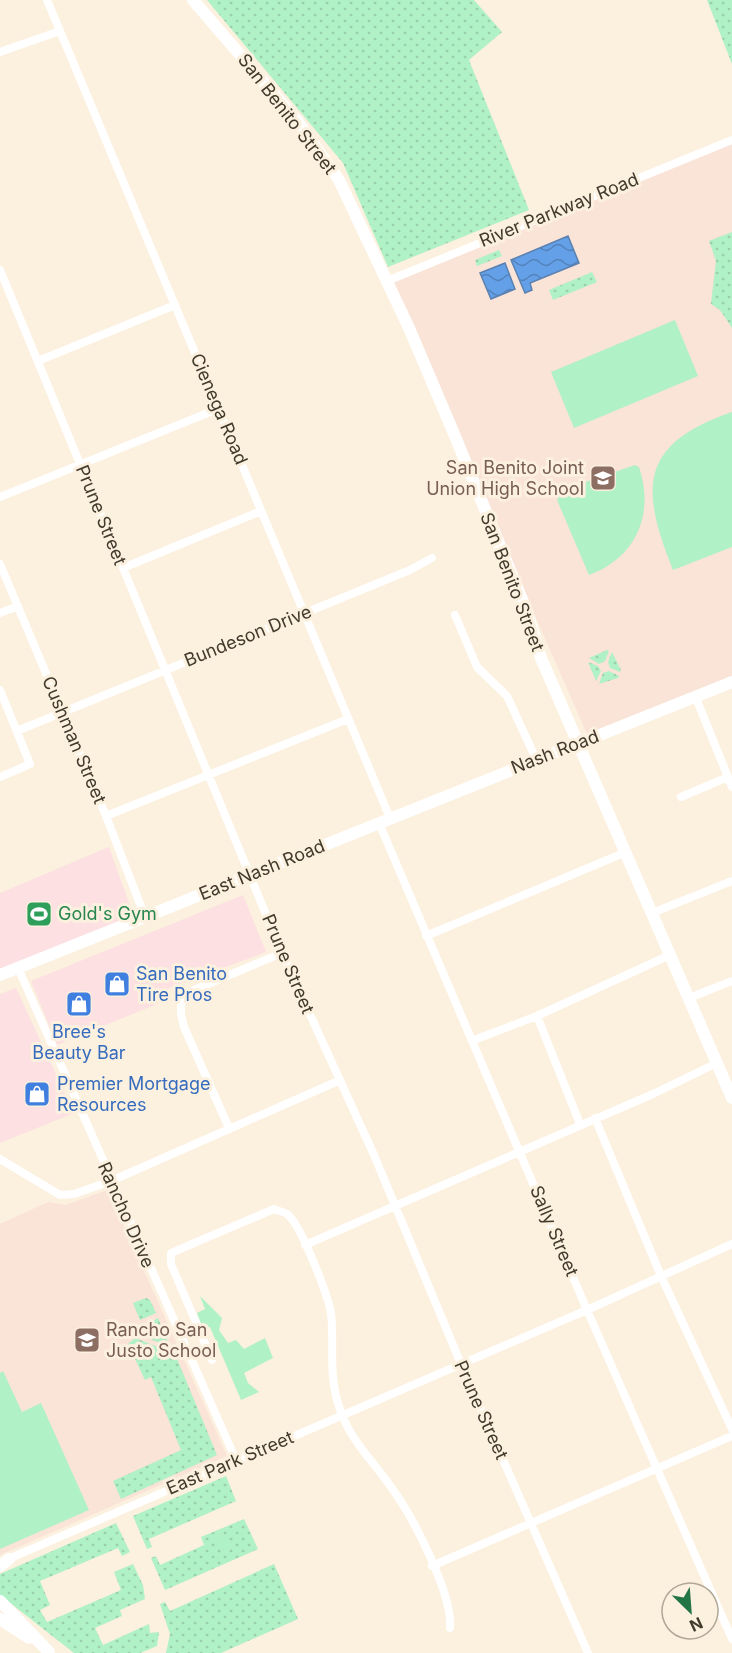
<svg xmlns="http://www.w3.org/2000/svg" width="732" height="1653" viewBox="0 0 732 1653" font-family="Inter,sans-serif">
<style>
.commercial{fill:#fce0e2}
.education{fill:#fae3d7}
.grass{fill:url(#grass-dots)}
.park{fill:#b0f1c6}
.water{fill:url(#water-waves);stroke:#5a81b0;stroke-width:1.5}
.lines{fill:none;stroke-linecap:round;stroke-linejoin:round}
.street{stroke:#fff;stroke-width:8}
.secondary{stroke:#fff;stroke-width:12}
.labels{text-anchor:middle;stroke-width:6;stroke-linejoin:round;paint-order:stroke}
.street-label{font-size:18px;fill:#413a2d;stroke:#fcf0de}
.education-label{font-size:18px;fill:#785e54;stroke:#fcf0de;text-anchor:end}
.leisure-label{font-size:18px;fill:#27864d;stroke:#fcf0de;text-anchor:start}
.shop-label{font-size:18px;fill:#366cbe;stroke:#fcf0de;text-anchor:start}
</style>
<defs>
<pattern id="grass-dots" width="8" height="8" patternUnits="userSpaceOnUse" patternTransform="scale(1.5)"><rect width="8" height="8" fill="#b0f1c6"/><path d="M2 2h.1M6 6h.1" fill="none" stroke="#99cfaa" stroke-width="1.8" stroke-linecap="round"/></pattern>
<pattern id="water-waves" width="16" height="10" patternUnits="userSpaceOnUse" patternTransform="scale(1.5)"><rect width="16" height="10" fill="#64a0e8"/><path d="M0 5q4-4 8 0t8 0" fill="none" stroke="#5483bc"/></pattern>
</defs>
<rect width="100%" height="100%" fill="#fcf0de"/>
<path class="commercial" d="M109,847l25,70 -134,55v-79z
M243,895l23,57 -97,36 -12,16 -100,41 -26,-64z
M16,988l58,125 -74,30v-149z"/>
<path class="education" d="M732,142v535l-145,57 -200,-455z
M108,1190l119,266 -227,99v-331l48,-22 17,3z"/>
<path class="grass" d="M207,0h267l28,32 -33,28 60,150 -141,57 -45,-104z
M707,0h25v64z
M732,232v96l-12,-18 -9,-6 5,-43 -7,-20z
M499,250l3,6 -25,10 -2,-6z
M592,272l5,10 -44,18 -4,-10z
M607,650l2,1 -4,10 -6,3 -10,-6z
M612,652l9,18 -1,2 -10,-4 -2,-6z
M588,662l10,4 3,5 -5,10z
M609,671l10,5 -1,2 -19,6 4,-11z
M146,1298l4,2 6,13 -16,7 -7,-17z
M158,1318l12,29 -37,-15z
M135,1338l40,16 42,101 -96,44 -8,-18 68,-31 -30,-73 -6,3 -17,-36z
M226,1476l10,25 -87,38 3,8 -5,2 -14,-33z
M244,1519l14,30 -93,41 -14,-32 5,-2 4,9 44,-20 -3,-8z
M116,1523l14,29 -8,4 -4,-8 -78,33 10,24 -10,5 7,12 74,-32 -7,-18 19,-8 10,21 2,14 -25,11 2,6 -27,12 8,17 46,-21 1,9 9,-1 -2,14 -17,7h-66l-74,-58v-21z
M274,1564l24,55 -77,34h-55l4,-19 -10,-30 5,-2 5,9z"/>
<path class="park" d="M675,320l23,56 -124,52 -23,-56z
M732,412v135l-59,23c-33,-82 -34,-126 59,-158z
M635,465l4,2c16,47 -3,91 -50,108l-32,-75 5,-10z
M200,1296l22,22 -3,12 9,13 8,-3 8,9 21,-11 8,20 -29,15 4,10 11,9 -18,8 -31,-73 -7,2 -6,-16 8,-4z
M3,1371l19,41 19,-9 48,107 -89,39v-176z
M215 1542a7 7 0 1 1 14 0a7 7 0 1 1-14 0Z"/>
<path class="water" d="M568,236l11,27 -49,20 2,7 -7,3 -14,-33z
M505,263l10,26 -24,10 -11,-26z"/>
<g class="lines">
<path class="street" d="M47,0l343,818
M0,52l60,-21
M0,270l282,683 92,202 87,209 127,289
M387,281l345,-141
M38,361l137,-56
M0,497l220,-89
M0,564l106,252 39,101
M123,568l138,-57
M0,613l18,-7
M455,615l22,52 30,29 29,63
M0,690l30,74 -30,13
M698,703l34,84
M17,731l393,-161 22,-12
M681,797l47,-20
M106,816l242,-97
M379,823l208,487 145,329
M652,913l80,-32
M426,936l200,-84
M18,968l218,492
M689,998l43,-17
M537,1016l43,108
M474,1040l63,-24 133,-61
M595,1118l66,158 71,153
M229,1128l-45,-101 -3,-13v-11l13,-13 88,-37
M0,1159l60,36 14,-1 37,-13 227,-100
M305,1245l348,-151 64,-31
M180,1335l18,-8
M212,1360l-41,-96v-11l103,-44c4,2 10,3 13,5 14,10 41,82 44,99 4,37 -4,62 10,99 10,29 33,50 50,75 21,28 62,107 59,141
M6,1560l581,-250 145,-66
M432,1566l300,-130"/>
<path class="secondary" d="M193,0l105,122 41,58 70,148 43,101 74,180 15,49 191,440
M0,975l732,-293
M0,1566l9,-7
M0,1601l49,51
M0,1619l29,19"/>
</g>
<defs>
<symbol id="school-square" viewBox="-11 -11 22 22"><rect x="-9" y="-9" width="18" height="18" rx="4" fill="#8d6e63" stroke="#fcf0de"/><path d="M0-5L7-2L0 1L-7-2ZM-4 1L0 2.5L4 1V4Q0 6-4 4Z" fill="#fff"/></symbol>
<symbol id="stadium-square" viewBox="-11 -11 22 22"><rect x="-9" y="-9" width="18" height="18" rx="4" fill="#2e9e5b" stroke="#fcf0de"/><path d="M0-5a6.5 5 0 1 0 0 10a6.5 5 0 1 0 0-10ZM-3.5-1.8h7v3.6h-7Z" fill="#fff"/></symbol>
<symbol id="shop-square" viewBox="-11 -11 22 22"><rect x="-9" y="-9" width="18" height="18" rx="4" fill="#3f7fe0" stroke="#fcf0de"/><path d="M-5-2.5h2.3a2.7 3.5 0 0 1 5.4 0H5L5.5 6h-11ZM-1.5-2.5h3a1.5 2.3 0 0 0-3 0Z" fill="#fff"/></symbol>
</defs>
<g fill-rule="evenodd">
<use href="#school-square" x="588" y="463" width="30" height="30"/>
<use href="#stadium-square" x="24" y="899" width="30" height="30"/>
<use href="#shop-square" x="102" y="969" width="30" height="30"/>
<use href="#shop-square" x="64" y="989" width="30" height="30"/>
<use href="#shop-square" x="22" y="1079" width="30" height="30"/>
<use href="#school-square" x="72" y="1325" width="30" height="30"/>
</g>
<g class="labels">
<g class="street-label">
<text transform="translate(287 114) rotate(52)" y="6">San Benito Street</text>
<text transform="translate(559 210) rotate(-22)" y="6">River Parkway Road</text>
<text transform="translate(219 409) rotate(67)" y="6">Cienega Road</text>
<text transform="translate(101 515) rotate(68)" y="6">Prune Street</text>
<text transform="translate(512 582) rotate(69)" y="6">San Benito Street</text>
<text transform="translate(248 636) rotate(-22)" y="6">Bundeson Drive</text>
<text transform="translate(74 740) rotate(67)" y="6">Cushman Street</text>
<text transform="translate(555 752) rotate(-21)" y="6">Nash Road</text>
<text transform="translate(262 870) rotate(-22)" y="6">East Nash Road</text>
<text transform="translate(288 964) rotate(67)" y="6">Prune Street</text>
<text transform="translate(126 1215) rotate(66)" y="6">Rancho Drive</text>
<text transform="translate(554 1231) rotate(67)" y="6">Sally Street</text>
<text transform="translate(481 1410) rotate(66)" y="6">Prune Street</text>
<text transform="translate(230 1463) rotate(-23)" y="6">East Park Street</text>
</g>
<g class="education-label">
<text x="584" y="474">San Benito Joint<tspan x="584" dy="21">Union High School</tspan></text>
<text x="106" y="1336" text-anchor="start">Rancho San<tspan x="106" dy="21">Justo School</tspan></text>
</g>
<g class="leisure-label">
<text x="58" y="920">Gold's Gym</text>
</g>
<g class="shop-label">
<text x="136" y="980">San Benito<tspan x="136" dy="21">Tire Pros</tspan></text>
<text x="79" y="1038" text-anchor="middle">Bree's<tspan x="79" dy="21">Beauty Bar</tspan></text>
<text x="57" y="1090">Premier Mortgage<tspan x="57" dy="21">Resources</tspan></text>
</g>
</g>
<g transform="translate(690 1611) rotate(155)"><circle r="28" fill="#fcf0de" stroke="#b1a797" stroke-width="1.5"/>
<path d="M0-4.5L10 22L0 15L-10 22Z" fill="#247546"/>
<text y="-9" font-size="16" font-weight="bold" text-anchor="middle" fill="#413a2d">N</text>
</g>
</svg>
